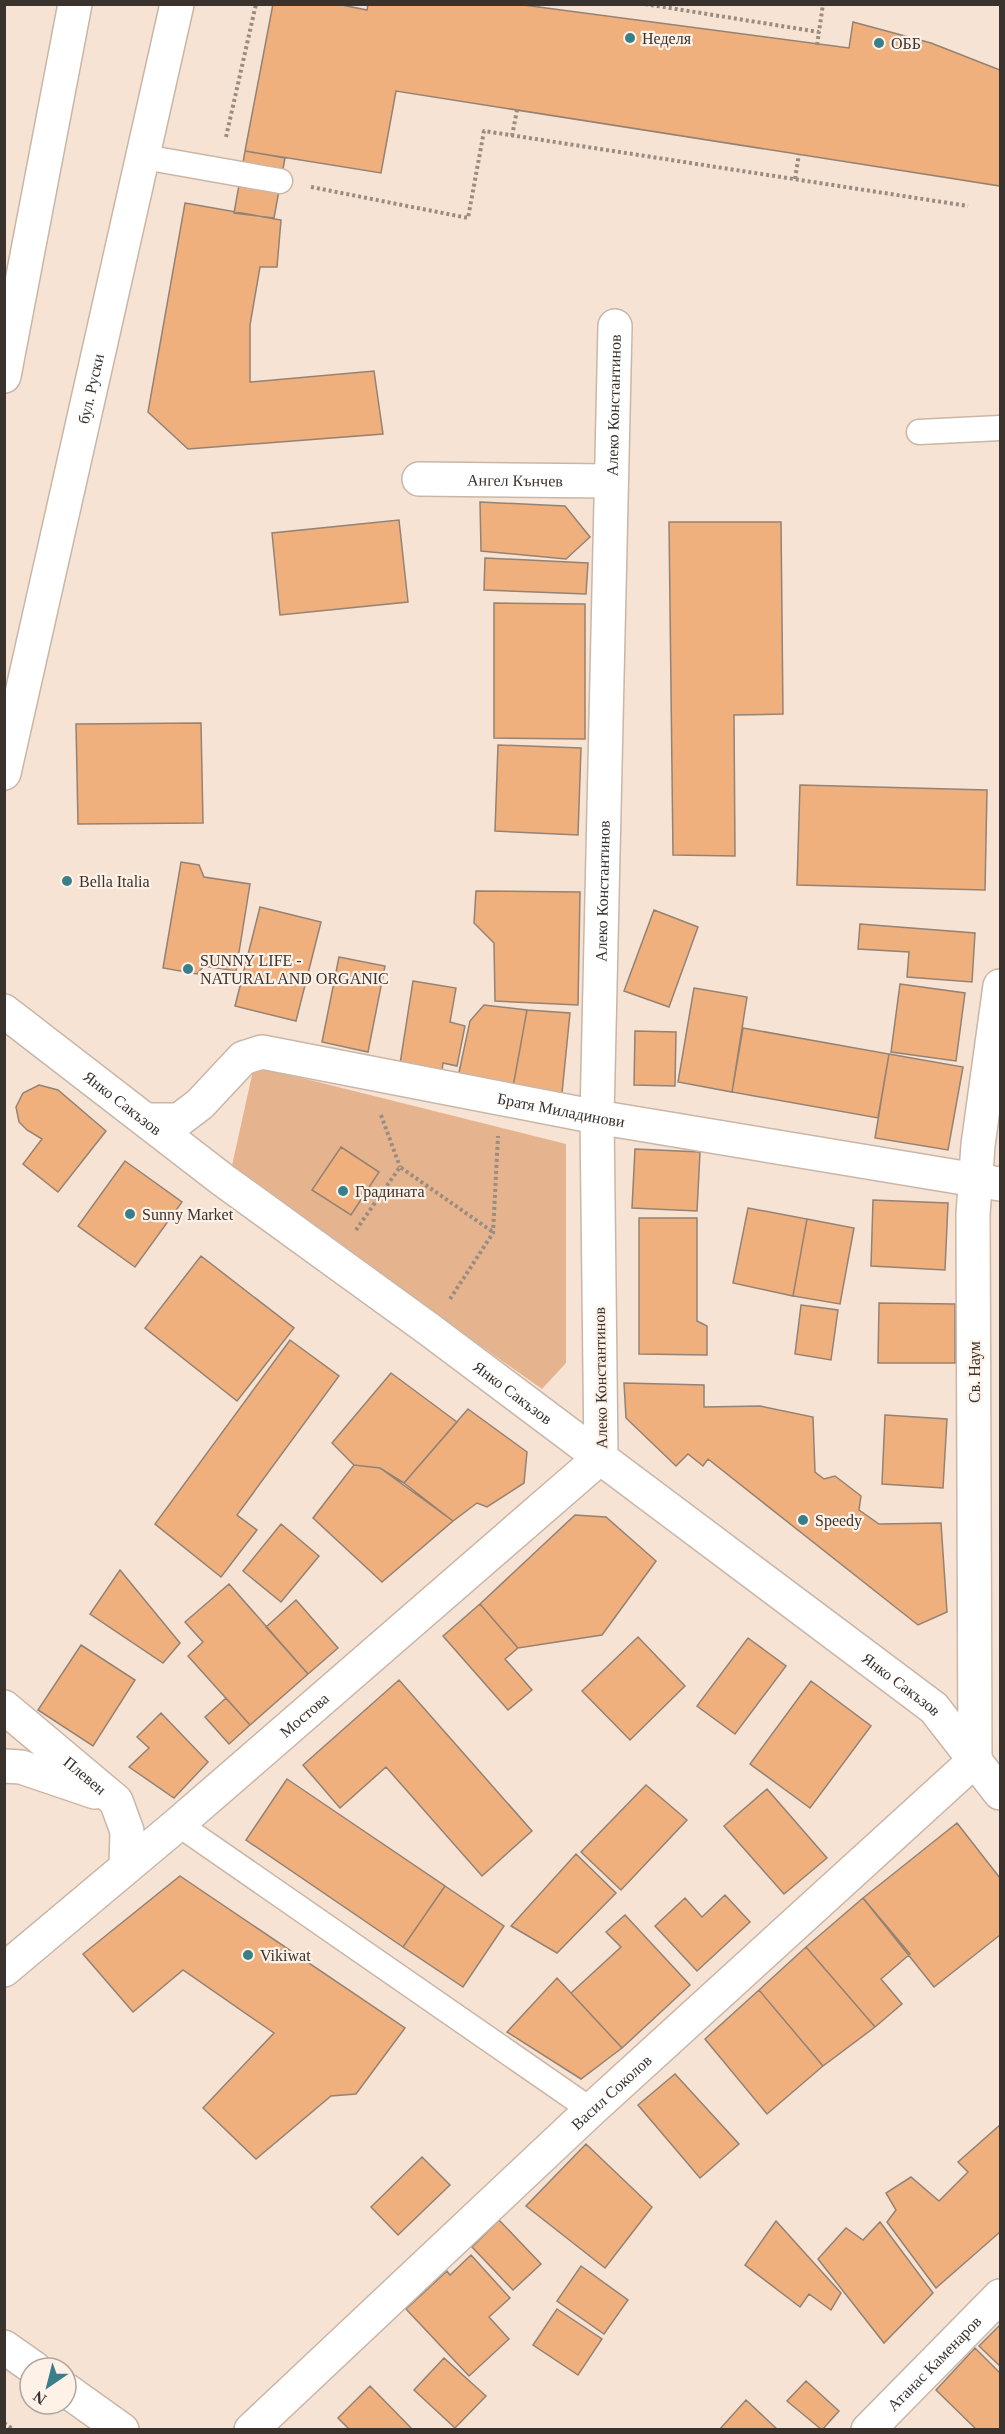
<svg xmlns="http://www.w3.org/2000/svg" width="1005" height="2434" viewBox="0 0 1005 2434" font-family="'Times New Roman',serif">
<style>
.green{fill:#e5b48e}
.building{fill:#efb07d;stroke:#948274;stroke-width:1.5}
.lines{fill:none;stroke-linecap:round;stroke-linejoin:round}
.service-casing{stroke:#c9b6a7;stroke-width:27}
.minor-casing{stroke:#c9b6a7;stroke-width:36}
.tertiary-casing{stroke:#c9b6a7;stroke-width:36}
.secondary-casing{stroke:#c9b6a7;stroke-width:36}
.path{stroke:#9a8c81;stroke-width:4;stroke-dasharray:3 3;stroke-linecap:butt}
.service{stroke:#fff;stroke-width:24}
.minor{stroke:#fff;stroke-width:33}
.tertiary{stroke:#fff;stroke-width:33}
.secondary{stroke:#fff;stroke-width:33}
.poi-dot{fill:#387f8a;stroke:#fef2e8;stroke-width:2}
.labels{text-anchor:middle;stroke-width:4.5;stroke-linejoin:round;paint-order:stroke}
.poi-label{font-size:16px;fill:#3a322c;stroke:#fef2e8;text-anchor:start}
.street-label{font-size:16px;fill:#3a322c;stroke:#fef2e8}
</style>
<rect width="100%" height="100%" fill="#f7e3d3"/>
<path class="green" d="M254,1066l312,78v219l-24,26 -311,-219z"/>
<path class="building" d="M273,4h64l30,6 1,-6h148l333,44 4,-26 78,21 69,27v116l-604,-95 -15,82 -136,-22z
M245,151l40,7 -11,60 -40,-5z
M185,203l96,17 -4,47h-17l-10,58v57l124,-11 9,63 -195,15 -40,-37z
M480,502l85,4 25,31 -24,22 -85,-8z
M399,520l9,82 -128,13 -8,-82z
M669,522h112l2,192 -49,1 1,141 -62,-1z
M485,558l103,5 -2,31 -102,-4z
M494,603l91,1v135l-91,-1z
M201,723l2,100 -125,1 -2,-100z
M498,745l83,3 -3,87 -83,-4z
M800,785l187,5 -2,100 -188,-5z
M181,862l18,3 5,12 46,7 -14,87 -32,-5 -7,8 -34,-6z
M476,891l104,1 -2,113 -83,-4 -1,-58 -20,-20z
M260,907l61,15 -25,99 -61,-15z
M654,910l44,17 -29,80 -45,-16z
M860,924l115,9 -3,49 -65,-5 2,-25 -51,-3z
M339,957l46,9 -17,86 -46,-10z
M413,981l43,7 -6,34 15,4 -8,40 -14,-3 -1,8 -42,-7z
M900,984l65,9 -9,68 -65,-9z
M694,988l53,9 -15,95 -54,-10z
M484,1005l43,5 -14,77 -55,-10 12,-56z
M527,1010l43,3 -8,80 -49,-6z
M743,1028l146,26 -11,64 -146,-26z
M635,1031l41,1 -1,54 -41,-1z
M889,1054l74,13 -15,83 -73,-12z
M39,1085l19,5 48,41 -48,61 -35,-28 19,-25 -15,-9 -8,-8 -3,-15 7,-14z
M341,1147l38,25 -28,43 -39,-25z
M635,1149l65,3 -3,59 -65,-3z
M125,1161l57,41 -47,65 -57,-41z
M873,1200l75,3 -3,67 -74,-4z
M748,1208l59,11 -14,77 -60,-13z
M639,1218h58v103l10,5v29l-68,-1z
M807,1219l47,9 -14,76 -47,-8z
M201,1256l93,72 -57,73 -92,-73z
M879,1303l76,1v59h-77z
M801,1305l37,5 -7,50 -36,-6z
M290,1340l49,36 -102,139 20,15 -36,47 -66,-53z
M391,1373l66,49 -53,61 -24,-15 -26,-3 -22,-22z
M624,1383l80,2v22l56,-1 53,11 2,55 9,7 11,-3 26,20 -2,14 20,14 62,-1 6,89 -29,13 -210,-166 -5,7 -15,-12 -12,12 -50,-48z
M468,1409l59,43 -3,31 -37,24 -10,-4 -24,18 -49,-38z
M885,1415l62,4 -4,69 -61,-4z
M354,1465l26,3 73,53 -71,61 -69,-64z
M575,1515l31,2 50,44 -54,74 -84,13 -38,-44z
M281,1524l38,32 -38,46 -38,-31z
M120,1570l60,73 -17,20 -73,-49z
M229,1584l79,90 -58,51 -62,-69 15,-14 -18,-20z
M296,1600l42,48 -30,26 -42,-47z
M480,1604l38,44 -13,11 27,31 -24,20 -65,-74z
M638,1637l47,49 -55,54 -48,-49z
M748,1638l38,28 -51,68 -38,-28z
M81,1645l54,35 -42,66 -55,-36z
M399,1680l133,151 -50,45 -96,-109 -46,41 -37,-43z
M811,1681l60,45 -61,82 -60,-44z
M226,1698l24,27 -21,19 -24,-27z
M161,1713l47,49 -34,36 -45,-31 20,-19 -12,-11z
M287,1779l158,107 -42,61 -157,-107z
M646,1785l41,35 -66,70 -40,-38z
M767,1789l60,69 -43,36 -60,-68z
M957,1823l43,55v57l-66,52 -71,-89z
M576,1854l40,39 -59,60 -46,-27z
M180,1876l225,152 -49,66 -25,2 -75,63 -53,-51 71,-75 -91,-63 -50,42 -50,-58z
M445,1886l59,40 -41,61 -60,-40z
M725,1895l25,27 -53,49 -42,-45 30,-28 17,19z
M863,1898l47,56 -29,25 21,25 -27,23 -69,-80z
M625,1915l65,70 -68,63 -51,-55 50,-46 -15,-15z
M806,1947l69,80 -52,39 -64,-76z
M557,1978l65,70 -41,31 -74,-47z
M759,1990l64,76 -56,48 -62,-75z
M675,2074l64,70 -39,34 -62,-73z
M1000,2125v107l-64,56 -49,-66 9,-12 -10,-17 25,-16 28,24 29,-29 -10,-10z
M586,2144l66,63 -47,61 -79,-62z
M422,2157l28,28 -52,50 -27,-28z
M499,2220l42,44 -28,26 -41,-43z
M776,2221l65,72 -10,17 -22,-16 -9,13 -55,-42z
M880,2222l53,71 -49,50 -66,-84 28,-31 17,12z
M471,2255l39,43 -21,19 20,22 -40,37 -63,-67 41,-38 3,4z
M581,2266l47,34 -24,34 -47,-33z
M557,2309l45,30 -24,36 -45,-30z
M1000,2325v41l-21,-20z
M975,2348l25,25v57h-23l-41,-40z
M444,2358l42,38 -31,32 -41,-38z
M806,2381l33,30 -17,19 -35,-29z
M370,2386l43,44h-63l-12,-12z
M746,2400l32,30h-59z"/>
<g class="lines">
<defs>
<path id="service" d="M144,157l136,24
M919,432l81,-4
M178,1824l413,286"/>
<g id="minor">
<path id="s1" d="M419,479l192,2"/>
<path id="s2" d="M4,1011l219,169 207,150 504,378 66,85"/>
<path id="s3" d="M147,1120h32l21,-16 43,-46 19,-6 335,65 403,67"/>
<path id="s4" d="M601,1457l-4,-340 18,-791"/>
<path id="s5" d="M4,1707l112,94 11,30 -1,34"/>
<path d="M975,1760l-2,-546 5,-69 22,-159"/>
<path d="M4,1766l17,1 74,25"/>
<path id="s6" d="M4,1970l174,-146 423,-367"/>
<path id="s7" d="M251,2430l340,-320 384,-350"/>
<path id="s8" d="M868,2430l132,-134"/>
</g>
<path id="tertiary" d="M4,2347l30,21
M66,2390l56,40"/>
<g id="secondary">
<path d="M4,376l71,-372"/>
<path id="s9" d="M4,773l173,-769"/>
</g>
</defs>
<use href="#service" class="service-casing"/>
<use href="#minor" class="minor-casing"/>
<use href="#tertiary" class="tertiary-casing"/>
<use href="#secondary" class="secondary-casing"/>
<path class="path" d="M645,4l174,28 4,-28
M537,7l1,-3
M817,45l2,-13
M512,136l5,-26
M226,137l30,-133
M795,179l4,-25
M311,187l157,31 16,-87 484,75
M381,1115l19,52
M356,1230l44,-63 93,65
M450,1299l43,-66 5,-97
M4,2423l10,7"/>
<use href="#service" class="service"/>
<use href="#minor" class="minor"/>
<use href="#tertiary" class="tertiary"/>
<use href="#secondary" class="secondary"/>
</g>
<g class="poi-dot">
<circle cx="630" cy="38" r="6"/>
<circle cx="879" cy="43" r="6"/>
<circle cx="67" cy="881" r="6"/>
<circle cx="188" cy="969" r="6"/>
<circle cx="343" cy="1191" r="6"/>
<circle cx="130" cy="1214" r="6"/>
<circle cx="803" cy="1520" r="6"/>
<circle cx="248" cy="1955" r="6"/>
</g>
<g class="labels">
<g class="poi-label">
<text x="642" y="44">Неделя</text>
<text x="891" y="49">ОББ</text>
<text x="79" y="887">Bella Italia</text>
<text x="200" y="966">SUNNY LIFE -<tspan x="200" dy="18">NATURAL AND ORGANIC</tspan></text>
<text x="355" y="1197">Градината</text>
<text x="142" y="1220">Sunny Market</text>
<text x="815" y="1526">Speedy</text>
<text x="260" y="1961">Vikiwat</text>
</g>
<g class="street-label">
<text dy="6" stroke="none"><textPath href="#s9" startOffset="394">бул. Руски</textPath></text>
<text dy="6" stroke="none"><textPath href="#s4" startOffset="1052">Алеко Константинов</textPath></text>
<text dy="6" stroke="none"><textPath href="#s1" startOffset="96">Ангел Кънчев</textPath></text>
<text dy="6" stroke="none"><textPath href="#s4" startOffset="566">Алеко Константинов</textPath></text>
<text dy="6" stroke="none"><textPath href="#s2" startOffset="150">Янко Сакъзов</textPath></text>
<text dy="6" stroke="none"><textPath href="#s3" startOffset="446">Братя Миладинови</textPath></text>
<text transform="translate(974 1372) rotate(-90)" y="6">Св. Наум</text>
<text transform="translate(600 1378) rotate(-91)" y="6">Алеко Константинов</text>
<text dy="6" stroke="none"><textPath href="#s2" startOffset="636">Янко Сакъзов</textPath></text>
<text dy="6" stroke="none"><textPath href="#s2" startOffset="1122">Янко Сакъзов</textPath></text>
<text dy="6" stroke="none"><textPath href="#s6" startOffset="394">Мостова</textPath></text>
<text dy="6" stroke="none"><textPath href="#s5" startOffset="106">Плевен</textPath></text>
<text dy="6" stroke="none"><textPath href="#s7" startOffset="494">Васил Соколов</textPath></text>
<text dy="6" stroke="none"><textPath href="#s8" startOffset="94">Атанас Каменаров</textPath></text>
</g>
</g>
<rect width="1005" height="2434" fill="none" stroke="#3a322c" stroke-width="12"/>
<g transform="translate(48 2386) rotate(215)"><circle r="28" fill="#fef2e8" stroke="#b0a59d" stroke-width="1.5"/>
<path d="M0-4.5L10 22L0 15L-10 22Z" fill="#387f8a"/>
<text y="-9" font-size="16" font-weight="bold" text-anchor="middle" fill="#3a322c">N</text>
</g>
</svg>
